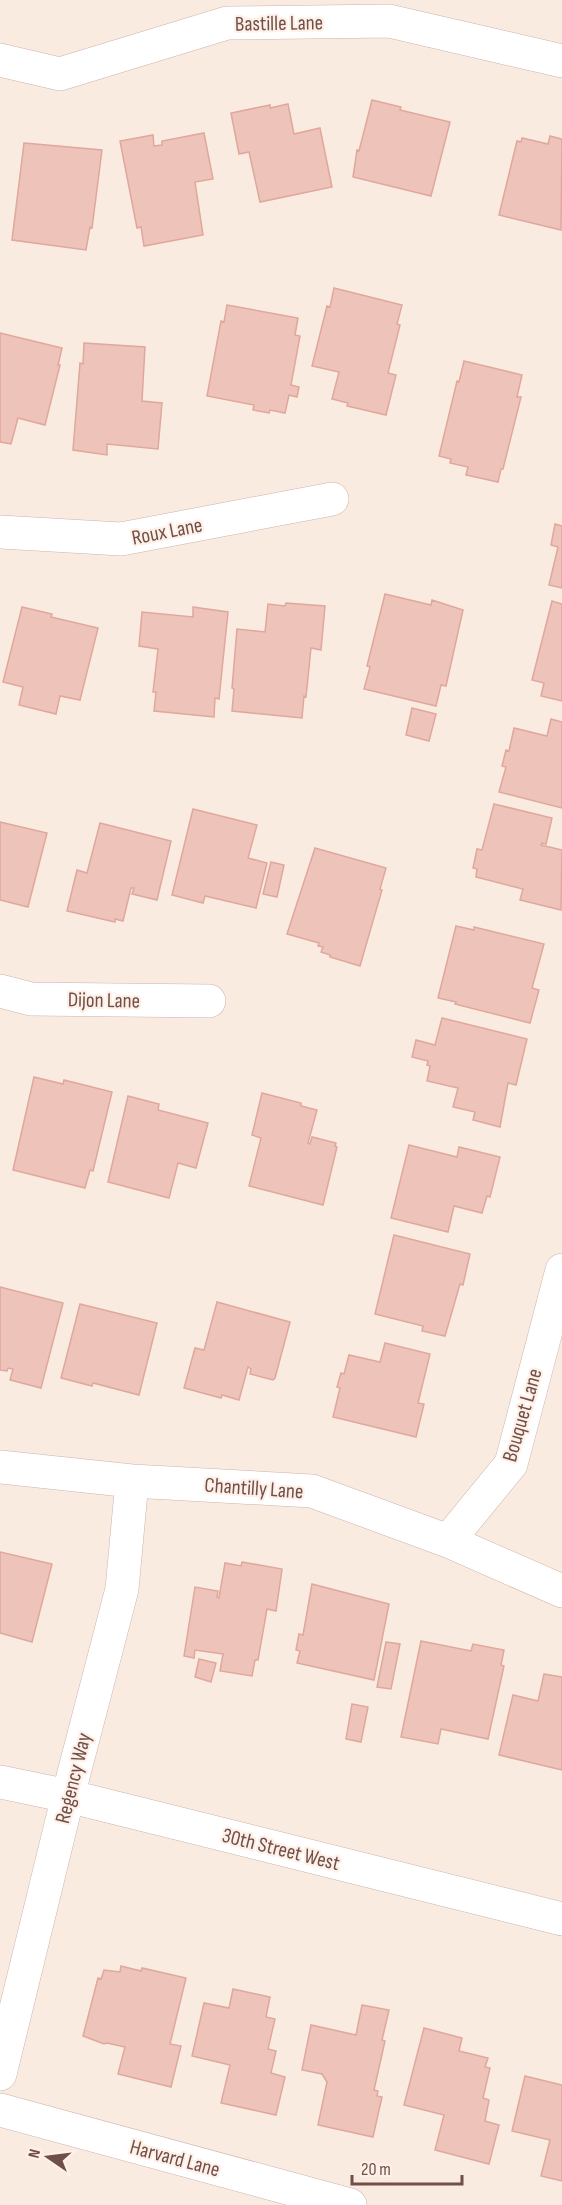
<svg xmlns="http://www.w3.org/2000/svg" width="562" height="2205" viewBox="0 0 562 2205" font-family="'Sofia Sans Condensed',sans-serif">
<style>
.building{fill:#eec3ba;stroke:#e0a79c;stroke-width:1.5}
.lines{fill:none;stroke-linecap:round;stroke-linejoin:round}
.minor-casing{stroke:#cdb3ac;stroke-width:34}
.minor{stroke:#fff;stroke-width:33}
.labels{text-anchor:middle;stroke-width:4.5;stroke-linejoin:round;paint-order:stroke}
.street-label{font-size:21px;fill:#704f4a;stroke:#fef0e7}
</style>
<rect width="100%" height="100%" fill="#faebe1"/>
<path class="building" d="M372,100l29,7 -1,3 50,12 -19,74 -78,-19 4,-27 2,1z
M288,104l6,30 26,-6 12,59 -72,15 -11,-50 -10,2 -8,-41 39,-8v3z
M204,133l9,46 -18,3 8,53 -59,11 -3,-19 -4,1 -17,-87 33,-6 1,11 8,-1v-4z
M550,136l12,3 -1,91 -62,-15 18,-74 4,1 1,-4 26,6z
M24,143l78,7 -10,78 -2,-1 -4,23 -74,-10z
M334,288l68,17 -5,19 3,1 -12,48 8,2 -10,40 -39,-9 1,-3 -16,-4 7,-27 -27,-6 15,-60 3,1z
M227,305l71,13 -3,17 5,1 -9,49 8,2 -2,10 -8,-2 -4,18 -15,-3 -1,3 -16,-3 1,-5 -47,-9 14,-75 3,1z
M0,333l62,15 -4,17h2l-15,60 -27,-7 -7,26 -11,-2z
M84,343l61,4 -3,54 20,2 -4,46 -51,-5v11l-34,-5 7,-87 3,1z
M464,361l58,14 -5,22h4l-18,72h-2l-3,13 -32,-7 2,-8 -18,-4 1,-4 -12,-3 18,-75 2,1z
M555,524l7,2v62l-13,-3 9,-38 -7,-2z
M385,594l46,11 1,-5 31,10 -17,76 -5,-1 -5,21 -72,-17 6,-22 -3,-1z
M552,601l10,3v97l-21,-5 3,-13 -12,-3z
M286,603l39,3 -4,44 -10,-2 -5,49 -2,-1 -2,22 -70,-7 2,-22 -2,-1 5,-59 28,3 3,-28 17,2z
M22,607l30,7 -1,3 47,11 -18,72 -20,-4 -4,18 -37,-9 4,-18 -20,-5z
M193,607l35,5 -9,87 -4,-1 -1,19 -60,-6 2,-19h-3l5,-43 -19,-3 3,-34 51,5z
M412,708l24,6 -7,27 -23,-6z
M551,719l11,3v86l-63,-16 7,-25 -4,-1 4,-16 3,1 5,-23 33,8z
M494,804l58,14 -6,26 -4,-1 -1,2 21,5 -1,60 -41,-10 3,-11 -47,-12 1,-8 -4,-1 4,-19 5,1z
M193,809l64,16 -9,33 19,5 -11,45 -51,-12 -2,7 -31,-8z
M0,822l47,11 -19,74 -28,-7z
M100,823l71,18 -14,59 -25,-6 2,-6h-3l-8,33 -8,-2v3l-48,-11 10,-41 10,3z
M315,848l71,20 -6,21 2,1 -22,76 -30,-9v-2l-9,-3 2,-5 -5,-1 1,-3 -32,-9z
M271,862l13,3 -7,32 -14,-3z
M456,926l18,4v-3l70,17 -12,44 7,2 -9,33 -75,-19 1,-2 -18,-4z
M442,1018l85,21 -11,46 -8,-2 -8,44 -27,-7 2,-8 -22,-5 5,-19 -31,-7 3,-15 -3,-1 1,-4 -16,-4 4,-17 19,5z
M34,1077l29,7 1,-4 48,12 -19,79 -3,-1 -5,18 -72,-18z
M262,1093l39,10v3l16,4 -9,33 2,1 2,-7 24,6 -1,3 2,1 -14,58 -74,-19 12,-48 -9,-3z
M128,1096l31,8 -1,6 50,13 -12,45 -18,-5 -9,35 -61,-16z
M409,1145l48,12 2,-10 41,10 -10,40 -3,-1 -5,17 -28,-7 -6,26 -57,-14z
M394,1235l76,19 -7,31 -3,-1 -15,52 -23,-5 1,-5 -48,-12z
M0,1287l63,16 -22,85 -31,-8 3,-11 -5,-1 -1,3 -7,-1z
M217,1302l73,20 -15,56 -2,2 -23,-6 1,-5 -3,-2 -9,33 -17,-5 -1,3 -37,-10 11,-40 9,2z
M80,1304l77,19 -18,72 -46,-12 -1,3 -31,-8z
M385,1343l45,11 -12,49 6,1 -8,33 -83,-20 7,-29 -3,-1 4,-14 3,1 5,-19 31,7z
M0,1552l52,12 -20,78 -32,-9z
M242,1562l40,7 -6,42 -9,-2 -9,51h-3l-3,16 -32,-5 3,-17 -28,-4 -1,8 -10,-2 11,-69 23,4 -1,6 2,1 6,-35 16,3z
M312,1584l77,20 -15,76 -77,-17 3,-12 -4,-1 3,-16 4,1z
M421,1641l50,10 2,-7 31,6 -3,15 3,1 -16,73 -47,-10 -3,15 -37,-7z
M386,1642l14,2 -9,45 -14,-2z
M199,1659l17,4 -5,19 -16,-5z
M544,1674l18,3v93l-63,-15 14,-60 25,6z
M352,1704l16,3 -7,35 -15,-3z
M121,1966l20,5 1,-3 44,10 -16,66 11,2 -10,41 -53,-13 7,-27 -18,-4 -3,1 -21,-8 15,-58 3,1 3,-9 16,2z
M233,1989l37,8 -4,20 9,2 -7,30 8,2 -5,22 14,4 -9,38 -55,-12 9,-38 -38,-9 12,-53 25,5z
M362,2005l27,5 -7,30 3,1 -11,49 4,1 -1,5 5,1 -9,40 -55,-12 9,-43 -5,-8 -20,-4 9,-45 45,10z
M424,2028l38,10 -3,13 29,7 -3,9 5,1 -7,30 6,2 -4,21 14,4 -10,39 -54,-14 9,-35 -40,-10z
M525,2076l37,9v96l-21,-5 9,-36 -38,-9z"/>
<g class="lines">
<defs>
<path id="minor" d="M0,60l60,14 167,-51 162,-2 173,40
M0,532l121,7 211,-40
M0,991l31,8 178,2
M0,1467l132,14 180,10 136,50 114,50
M448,1541l63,-77 51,-194
M0,1782l68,14 494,123
M0,2074l68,-278 54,-207 10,-108
M0,2110l350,95"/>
</defs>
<use href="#minor" class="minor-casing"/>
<use href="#minor" class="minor"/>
</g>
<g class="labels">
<g class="street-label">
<text transform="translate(279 23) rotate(-1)" y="7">Bastille Lane</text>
<text transform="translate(167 531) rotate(-11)" y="7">Roux Lane</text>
<text transform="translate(104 1000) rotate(1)" y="7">Dijon Lane</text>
<text transform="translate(522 1415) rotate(-74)" y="7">Bouquet Lane</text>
<text transform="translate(254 1488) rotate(4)" y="7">Chantilly Lane</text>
<text transform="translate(73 1778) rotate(-76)" y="7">Regency Way</text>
<text transform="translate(281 1849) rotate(14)" y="7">30th Street West</text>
<text transform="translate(175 2158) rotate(15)" y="7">Harvard Lane</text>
</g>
</g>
<g transform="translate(48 2157) rotate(284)" stroke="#fef0e7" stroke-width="4.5" paint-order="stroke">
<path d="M0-4.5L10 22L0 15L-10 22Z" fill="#704f4a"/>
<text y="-9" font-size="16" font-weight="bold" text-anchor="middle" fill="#704f4a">N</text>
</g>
<path d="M352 2175v9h110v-9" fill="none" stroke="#704f4a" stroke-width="3"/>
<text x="361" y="2175" font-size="18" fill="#704f4a" stroke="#fef0e7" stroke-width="4.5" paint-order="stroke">20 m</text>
</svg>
